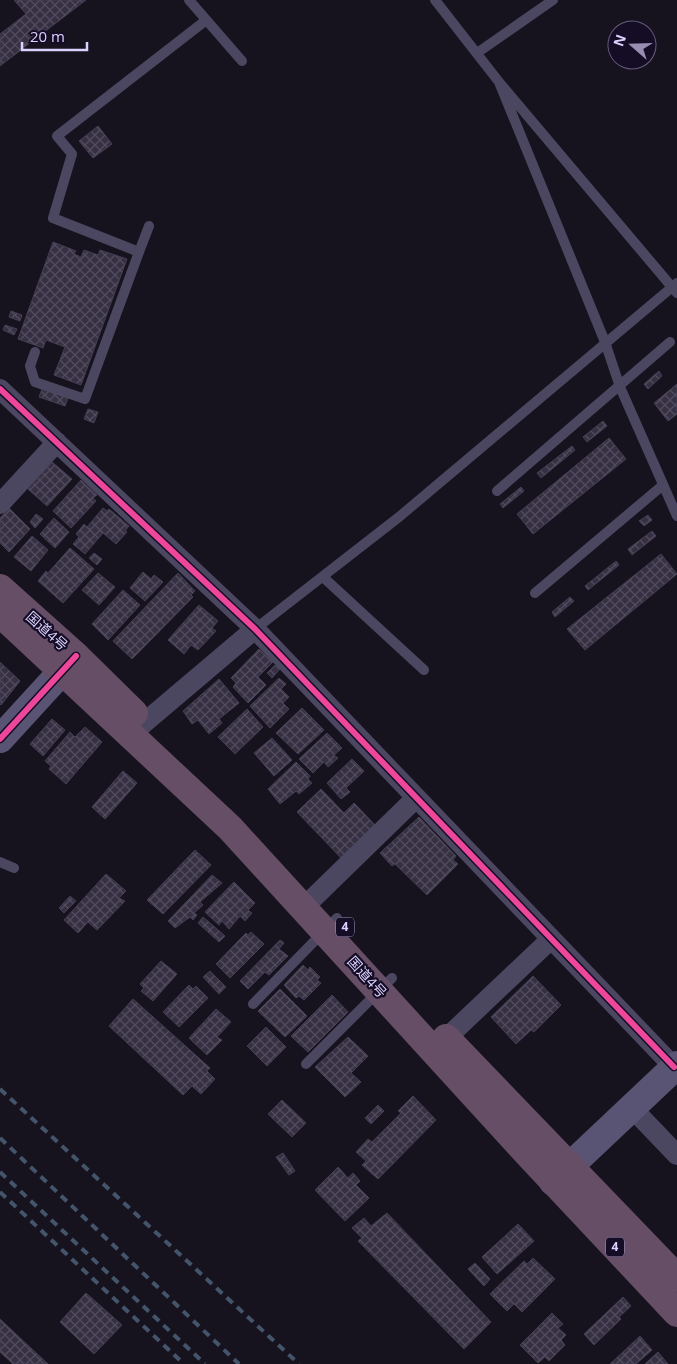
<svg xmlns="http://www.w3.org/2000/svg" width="677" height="1364" viewBox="0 0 677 1364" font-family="'Open Sans','Noto Sans JP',sans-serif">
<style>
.building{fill:url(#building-cross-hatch);stroke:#443e54}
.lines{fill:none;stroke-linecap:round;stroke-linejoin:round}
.lane{stroke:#4c4761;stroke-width:10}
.street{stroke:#4c4761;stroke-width:20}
.secondary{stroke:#595473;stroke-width:28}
.highway{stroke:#664e66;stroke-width:28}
.rail{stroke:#44556b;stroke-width:4;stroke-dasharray:8 6;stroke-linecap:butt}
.cycleway-casing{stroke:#140d25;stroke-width:9}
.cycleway{stroke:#ed469a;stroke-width:6}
.labels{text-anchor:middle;stroke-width:4.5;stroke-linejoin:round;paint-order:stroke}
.shield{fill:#140d25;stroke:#a097be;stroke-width:1}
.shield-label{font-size:12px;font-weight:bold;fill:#dcd2ff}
.street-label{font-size:14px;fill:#dcd2ff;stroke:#140d25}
</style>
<defs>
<pattern id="building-cross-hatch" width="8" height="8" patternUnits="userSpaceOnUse" patternTransform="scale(1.25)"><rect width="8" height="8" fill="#363042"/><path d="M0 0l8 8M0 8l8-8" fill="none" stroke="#524d5e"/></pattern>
</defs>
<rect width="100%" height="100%" fill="#16131f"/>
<path class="building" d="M14,0h72l-86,66v-32l26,-20z
M98,126l14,18 -19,14 -14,-17z
M53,242l23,9 -2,3 7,3 3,-7 14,5 2,-5 27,9 -46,126 -27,-10 11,-28 -19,-7 -3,8 -25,-9z
M11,311l11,4 -2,6 -11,-4z
M5,325l12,4 -3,6 -11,-5z
M659,371l3,5 -14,13 -4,-5z
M677,384v30l-9,7 -14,-18z
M42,389l26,9 -3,8 -26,-9z
M88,409l10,3 -4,11 -10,-4z
M603,421l4,5 -20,16 -4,-5z
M609,438l17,21 -93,75 -16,-20z
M572,446l3,4 -34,28 -4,-5z
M52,462l20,17 -25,27 -19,-17z
M81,480l16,15 -4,3 3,3 -25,27 -18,-17z
M521,487l3,4 -21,17 -3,-4z
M9,508l21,21 -21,23 -9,-9v-25z
M103,508l4,3 2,-2 20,17 -4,5 2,1 -11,12 -13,-11 -18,21 -12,-10 6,-7 -3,-3 8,-10 3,3z
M36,514l7,5 -8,9 -5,-6z
M648,515l4,5 -8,6 -5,-5z
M54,518l15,14 -14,16 -15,-14z
M652,531l4,5 -24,19 -4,-6z
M32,536l16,14 -17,21 -17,-14z
M70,548l24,21 -31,34 -25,-22 8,-10 2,2z
M94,553l8,6 -5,6 -8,-7z
M661,554l16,20 -92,76 -18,-21z
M616,561l3,4 -31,25 -3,-4z
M143,572l8,7 3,-4 9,7 -18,19 -15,-13z
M98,573l17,14 -16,18 -17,-15z
M178,573l17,18 -4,4 2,2 -61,62 -19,-18z
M123,590l17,15 -32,35 -16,-16z
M570,597l4,4 -19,16 -3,-5z
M199,605l19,16 -6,7 4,3 -18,19 -7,-5 -7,9 -16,-14z
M259,649l14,13 -15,15 8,8 -18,18 -15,-16 3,-4 -5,-5z
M0,662l20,19 -19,24 -1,-1z
M275,665l5,4 -8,9 -5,-5z
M279,678l7,6 -5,5 8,8 -6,6 6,6 -19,19 -20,-22z
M219,679l20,24 -20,16 3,4 -13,11 -11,-14 -6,4 -9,-13z
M302,708l22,22 -26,24 -22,-21z
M247,709l16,18 -28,27 -17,-17z
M52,719l13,11 -22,26 -13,-12z
M85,727l17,15 -36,42 -17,-15 2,-3 -6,-5 25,-29 5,5z
M327,733l15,15 -8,7 4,3 -10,9 -4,-5 -11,11 -14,-14z
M272,738l20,22 -18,16 -20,-23z
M352,759l12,12 -18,17 4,4 -9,7 -14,-16z
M296,762l14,14 -2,3 4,4 -13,11 -3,-3 -16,13 -12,-15z
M123,771l14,12 -32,36 -13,-12z
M321,789l23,24 10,-10 22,23 -34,33 -45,-47z
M419,817l37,39 -3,4 5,4 -31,31 -32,-31 -3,2 -12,-13z
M195,850l16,15 -48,49 -16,-14z
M106,874l20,17 -7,7 6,3 -28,29 -9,-8 -10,11 -14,-13z
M212,875l10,8 -22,19 3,3 -9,8 3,2 -4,5 -3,-3 -15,11 -7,-7z
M234,882l21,21 -7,7 4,3 -7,8 -5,-5 -11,13 -7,-8 -3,4 -14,-13z
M70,896l6,5 -12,12 -5,-5z
M203,917l22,19 -6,6 -21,-19z
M251,932l13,12 -34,34 -14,-14 30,-31 2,2z
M280,940l4,3 -5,6 9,7 -19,19 -4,-3 -17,17 -8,-8z
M161,961l16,13 -24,27 -12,-10 3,-3 -4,-4z
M303,965l5,5 2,-3 10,10 -3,3 4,3 -17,17 -5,-4 -3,2 -12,-13z
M210,971l16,16 -7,7 -16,-17z
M533,976l28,29 -27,27 -3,-2 -15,14 -25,-27z
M189,985l4,4 3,-3 12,12 -29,29 -16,-15z
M280,989l27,27 -22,21 -27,-26z
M332,995l16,17 -40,40 -17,-16z
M133,999l77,69 -3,3 8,8 -14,15 -9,-8 -9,9 -74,-69z
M216,1009l15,13 -14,15 5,3 -15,15 -18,-17z
M266,1027l20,20 -19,19 -20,-20z
M348,1037l20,19 -17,17 10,9 -16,15 -30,-30z
M413,1096l23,24 -58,59 -16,-14 4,-4 -10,-9 12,-13 4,3 29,-29 -3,-2z
M282,1100l24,23 -14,14 -24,-23z
M378,1105l6,6 -13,13 -6,-6z
M283,1153l12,18 -6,4 -13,-18z
M338,1167l10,11 5,-5 7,8 -4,4 13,13 -24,23 -30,-31z
M387,1213l104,109 -27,27 -106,-108 4,-3 -10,-10 12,-10 7,8z
M518,1224l16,17 -37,33 -15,-17z
M533,1258l22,21 -33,33 -8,-8 -7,7 -17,-17 34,-33 3,3z
M475,1263l15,16 -6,7 -16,-17z
M86,1293l36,32 -28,29 -34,-32z
M623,1297l8,9 -12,11 2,2 -27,26 -10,-11z
M552,1313l11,11 -5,4 8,7 -5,5 4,5 -16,16 -4,-4 -7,6 -18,-18z
M0,1319l48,45h-35l-13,-12z
M640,1336l12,14 -16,14h-26z
M658,1352l10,12h-23z"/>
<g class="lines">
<path class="lane" d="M189,0l53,61
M435,0l64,82 178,211
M477,53l76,-53
M499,82l106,260 15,45 57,129
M139,252l10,-26
M35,352l-5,14 5,16 50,17 54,-147 -86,-34 19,-64 -15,-18 148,-115
M497,491l173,-149
M323,577l101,93
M535,593l128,-108
M255,629l144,-112 278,-234
M0,862l14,6
M253,1004l84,-86
M306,1064l86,-86"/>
<path class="street" d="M0,389l255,240 419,438
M0,504l57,-62
M131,736l13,-13 111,-94
M304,907l112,-109
M437,1047l114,-108
M631,1107l46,48"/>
<path class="secondary" d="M0,739l76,-83
M553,1182l124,-117"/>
<path class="highway" d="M0,588l76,68 58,57
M0,613l230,215 297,325 150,160
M446,1038l231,240"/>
<path class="rail" d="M0,1089l299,275
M0,1138l239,226
M0,1172l205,192
M0,1192l184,172"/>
<defs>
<path id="cycleway" d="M0,389l255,240 419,438
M0,739l76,-83"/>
</defs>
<use href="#cycleway" class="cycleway-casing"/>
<use href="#cycleway" class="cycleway"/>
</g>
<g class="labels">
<g class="shield">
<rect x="336" y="917.5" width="18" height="19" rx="4"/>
<rect x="606" y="1237.5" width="18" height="19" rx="4"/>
</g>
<g class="shield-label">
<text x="345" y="931">4</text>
<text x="615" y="1251">4</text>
</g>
<g class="street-label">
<text transform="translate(47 631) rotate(42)" y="5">国道4号</text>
<text transform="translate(367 977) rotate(48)" y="5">国道4号</text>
</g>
</g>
<g transform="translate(632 45) rotate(290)"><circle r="24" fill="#140d25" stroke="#645c7c"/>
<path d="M0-4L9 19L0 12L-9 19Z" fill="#978fb1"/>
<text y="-8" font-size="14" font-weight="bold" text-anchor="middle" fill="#dcd2ff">N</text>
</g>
<path d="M22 42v8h65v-8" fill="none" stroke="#dcd2ff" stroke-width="2.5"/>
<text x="30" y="42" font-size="15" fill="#dcd2ff" stroke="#140d25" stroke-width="4" paint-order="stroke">20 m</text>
</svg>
